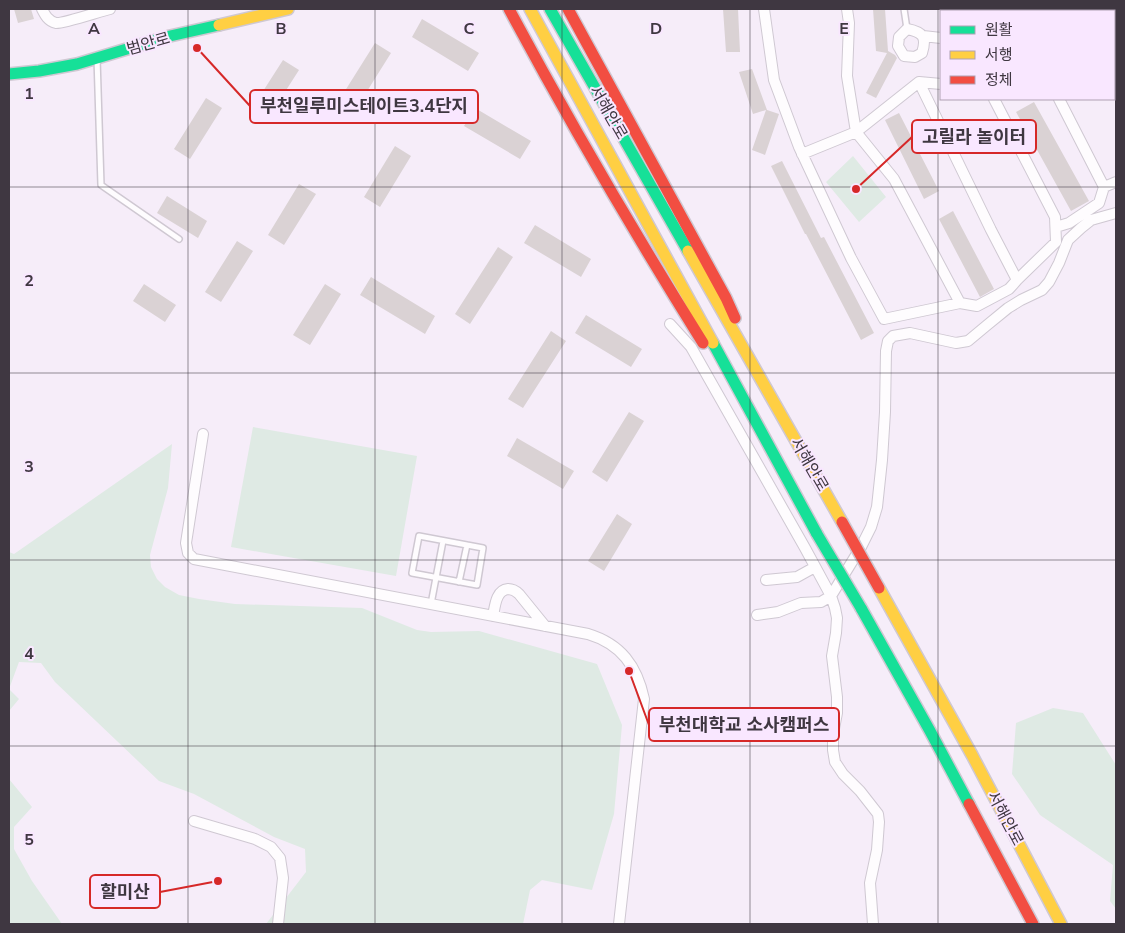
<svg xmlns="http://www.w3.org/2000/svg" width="1125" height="933" viewBox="0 0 1125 933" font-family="'Nunito Sans','Noto Sans KR',sans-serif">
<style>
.green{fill:#dfeae4}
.building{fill:#dad2d4}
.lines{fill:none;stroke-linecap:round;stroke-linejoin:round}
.lane-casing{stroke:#cfc8d2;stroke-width:8}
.street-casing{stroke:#cfc8d2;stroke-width:12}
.fast-casing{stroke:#cfc8d2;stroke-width:14}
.slow-casing{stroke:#cfc8d2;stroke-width:14}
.jam-casing{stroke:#cfc8d2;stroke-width:14}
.lane{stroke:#fefcfe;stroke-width:5}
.street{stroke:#fefcfe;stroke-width:10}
.fast{stroke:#16e098;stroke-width:11}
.slow{stroke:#ffcf43;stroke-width:11}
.jam{stroke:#f24e42;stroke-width:11}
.fast-bridge-casing{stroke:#cfc8d2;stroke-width:14;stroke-linecap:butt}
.jam-bridge-casing{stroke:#cfc8d2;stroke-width:14;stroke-linecap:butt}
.fast-bridge{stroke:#16e098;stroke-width:11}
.jam-bridge{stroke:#f24e42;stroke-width:11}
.grid{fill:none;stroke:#3f3741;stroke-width:1;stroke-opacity:0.55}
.labels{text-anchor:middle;stroke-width:4;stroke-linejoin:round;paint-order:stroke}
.street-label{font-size:16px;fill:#3f3741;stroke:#f9e7ff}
.grid-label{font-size:16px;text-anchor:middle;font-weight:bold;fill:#3f3741;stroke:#f9e7ff;stroke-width:4;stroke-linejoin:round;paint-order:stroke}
.leader{fill:none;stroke:#d62828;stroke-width:2}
.callout-dot{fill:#d62828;stroke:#f9e7ff;stroke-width:2}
.callout{fill:#f9e7ff;stroke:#d62828;stroke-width:2}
.callout-label{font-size:18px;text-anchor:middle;font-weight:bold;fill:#3f3741}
</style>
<rect width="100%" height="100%" fill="#f6edf9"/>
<path class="green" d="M853,156l33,41 -27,25 -33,-40z
M253,427l164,29 -21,120 -165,-29z
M172,444l-4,44 -18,67 1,12 6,12 8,8 14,8 20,4 36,5 127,4 55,22 14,2 48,-1 118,33 25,61 -8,89 -22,76 -50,-10 -12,10 -7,34h-257l40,-52 -1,-23 -31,-12 -80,-43 -35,-13 -104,-99 -14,-19 -22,-1 -10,27 10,10 -10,12v-159l5,2z
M1053,708l30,5 33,52v144l-6,-8 3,-36 -73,-50 -28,-41 4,-51z
M9,779l23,28 -18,20v22l18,32 30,43h-53z"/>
<path class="building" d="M14,9h17l3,10 -16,4z
M723,9h15l2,43h-14z
M873,9h12l3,42 7,4 2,3 -21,40 -10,-5 21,-40 -11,-2z
M422,19l57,34 -11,18 -56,-34z
M375,43l16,10 -32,51 -16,-10z
M283,60l16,10 -32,50 -16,-10z
M752,69l15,41 12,4 -14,41 -13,-5 14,-40 -13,4 -14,-42z
M206,98l16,10 -32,51 -16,-10z
M1034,102l55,99 -18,10 -55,-99z
M475,108l56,33 -11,18 -56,-33z
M899,113l40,78 -15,8 -39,-79z
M395,146l16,10 -31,51 -16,-10z
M782,161l39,77 3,-1 50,96 -13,7 -55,-106h-1l-34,-68z
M299,184l17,10 -32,51 -16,-10z
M167,196l40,25 -9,17 -41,-25z
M953,211l41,78 -14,8 -41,-78z
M535,225l56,34 -10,18 -57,-34z
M237,241l16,10 -32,51 -16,-10z
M498,247l15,10 -43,67 -15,-10z
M371,277l64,39 -10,18 -65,-39z
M144,284l32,21 -11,17 -32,-21z
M325,284l16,10 -31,51 -17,-10z
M586,315l56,34 -11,18 -56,-34z
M551,331l15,10 -43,67 -15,-9z
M629,412l15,9 -37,61 -15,-10z
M517,438l57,33 -11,18 -56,-33z
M617,514l15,10 -28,47 -16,-10z"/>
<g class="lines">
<defs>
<path id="lane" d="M904,9l3,20
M97,58l4,127 78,54
M419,536l64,12 -6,37 -65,-12z
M459,582l8,-37
M431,604l12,-63"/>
<path id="street" d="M42,9c3,6 6,12 14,14 6,1 45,-12 54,-14
M764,9l10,71 25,67 52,111 33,61 76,-16 -66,-124 -38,-47 -9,-56 2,-53 -2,-14
M951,9l1,2
M975,9v2
M1032,9l1,2
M1098,9v2
M907,29c16,3 20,8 15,24l-7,4 -11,-1 -6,-10 1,-9z
M1114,30l2,-1
M923,36l18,2
M1114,55l2,5
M919,82l72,148 26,50 39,-38 -1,-25 -61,-118
M1059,99l45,88 12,-5
M802,154l54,-22 63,-50 22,2
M1056,227l13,-4 30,-20 5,-16
M960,303l17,3 32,-17 8,-9
M670,324l21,23 114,201 26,48 4,12 2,10 -1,15 -4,23 5,41v16l-4,21v16l2,12 8,12 17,17 18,23 1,8 -2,28 -7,33 3,41
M203,434l-17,109 2,10 6,6 394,75c33,10 49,32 56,65l-25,225
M766,580l31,-3 18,-10
M757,615l21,-3 23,-9 20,-1 10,-6 30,-49 10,-20 6,-20 5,-47 3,-48 1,-61 2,-10 5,-5 17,-3 46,10 12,-2 18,-15 22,-18 13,-8 21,-10 7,-8 10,-19 9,-23 13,-12 10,-8 25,-7
M493,616c2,-10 3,-26 15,-27 5,0 8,2 11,5l26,32
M194,821l61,18 16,8 9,11 3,20 -5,46"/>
<path id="fast" d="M550,9l138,242
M9,74l30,-3 38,-7 93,-28 49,-11
M713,343l104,191
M861,608l69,123 39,73"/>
<path id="slow" d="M530,9l183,334
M219,25l69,-16
M688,251l154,271
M879,588l93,167 89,169"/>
<path id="jam" d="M509,9c61,114 126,225 194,334
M568,9l158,289 9,20
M969,804l64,120"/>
</defs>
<use href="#lane" class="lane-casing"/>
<use href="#street" class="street-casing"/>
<use href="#fast" class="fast-casing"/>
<use href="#slow" class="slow-casing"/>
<use href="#jam" class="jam-casing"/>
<use href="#lane" class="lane"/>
<use href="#street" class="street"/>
<use href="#fast" class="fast"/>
<use href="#slow" class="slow"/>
<use href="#jam" class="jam"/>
<defs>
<path id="fast-bridge" d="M817,534l44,74"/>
<path id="jam-bridge" d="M842,522l37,66"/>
</defs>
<use href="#fast-bridge" class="fast-bridge-casing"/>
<use href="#jam-bridge" class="jam-bridge-casing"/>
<use href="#fast-bridge" class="fast-bridge"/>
<use href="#jam-bridge" class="jam-bridge"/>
</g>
<path class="grid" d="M188,9v915M375,9v915M562,9v915M750,9v915M938,9v915M9,187h1107M9,373h1107M9,560h1107M9,746h1107"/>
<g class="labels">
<g class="street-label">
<text transform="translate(148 43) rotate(-16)" y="6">범안로</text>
<text transform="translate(609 112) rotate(60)" y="6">서해안로</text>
<text transform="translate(810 464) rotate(60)" y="6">서해안로</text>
<text transform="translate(1006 818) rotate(62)" y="6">서해안로</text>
</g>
</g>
<g class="grid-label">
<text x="94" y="34">A</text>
<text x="281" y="34">B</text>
<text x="469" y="34">C</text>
<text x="656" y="34">D</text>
<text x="844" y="34">E</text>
<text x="29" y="99">1</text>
<text x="29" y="286">2</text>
<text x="29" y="472">3</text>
<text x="29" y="659">4</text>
<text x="29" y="845">5</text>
</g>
<path class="leader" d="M197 48L250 106M856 189L912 137M629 671L649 725M218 881L160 892"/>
<g class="callout-dot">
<circle cx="197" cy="48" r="5"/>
<circle cx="856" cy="189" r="5"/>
<circle cx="629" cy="671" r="5"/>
<circle cx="218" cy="881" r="5"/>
</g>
<g class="callout">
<rect x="250" y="90" width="228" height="33" rx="5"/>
<rect x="912" y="120" width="124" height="33" rx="5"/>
<rect x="649" y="708" width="190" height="33" rx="5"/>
<rect x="90" y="875" width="70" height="33" rx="5"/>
</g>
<g class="callout-label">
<text x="364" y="112">부천일루미스테이트3.4단지</text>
<text x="974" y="143">고릴라 놀이터</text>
<text x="744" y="731">부천대학교 소사캠퍼스</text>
<text x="125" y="898">할미산</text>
</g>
<rect width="1125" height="933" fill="none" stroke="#3f3741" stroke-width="20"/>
<rect x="940" y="10" width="175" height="90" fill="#f9e7ff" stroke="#afa1b3"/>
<rect x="950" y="26" width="25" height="8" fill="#16e098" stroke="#afa1b3"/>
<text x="985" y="35" font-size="15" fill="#3f3741">원활</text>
<rect x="950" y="51" width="25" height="8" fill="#ffcf43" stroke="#afa1b3"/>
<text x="985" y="60" font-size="15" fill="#3f3741">서행</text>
<rect x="950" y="76" width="25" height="8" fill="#f24e42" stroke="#afa1b3"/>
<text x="985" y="85" font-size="15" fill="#3f3741">정체</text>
</svg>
